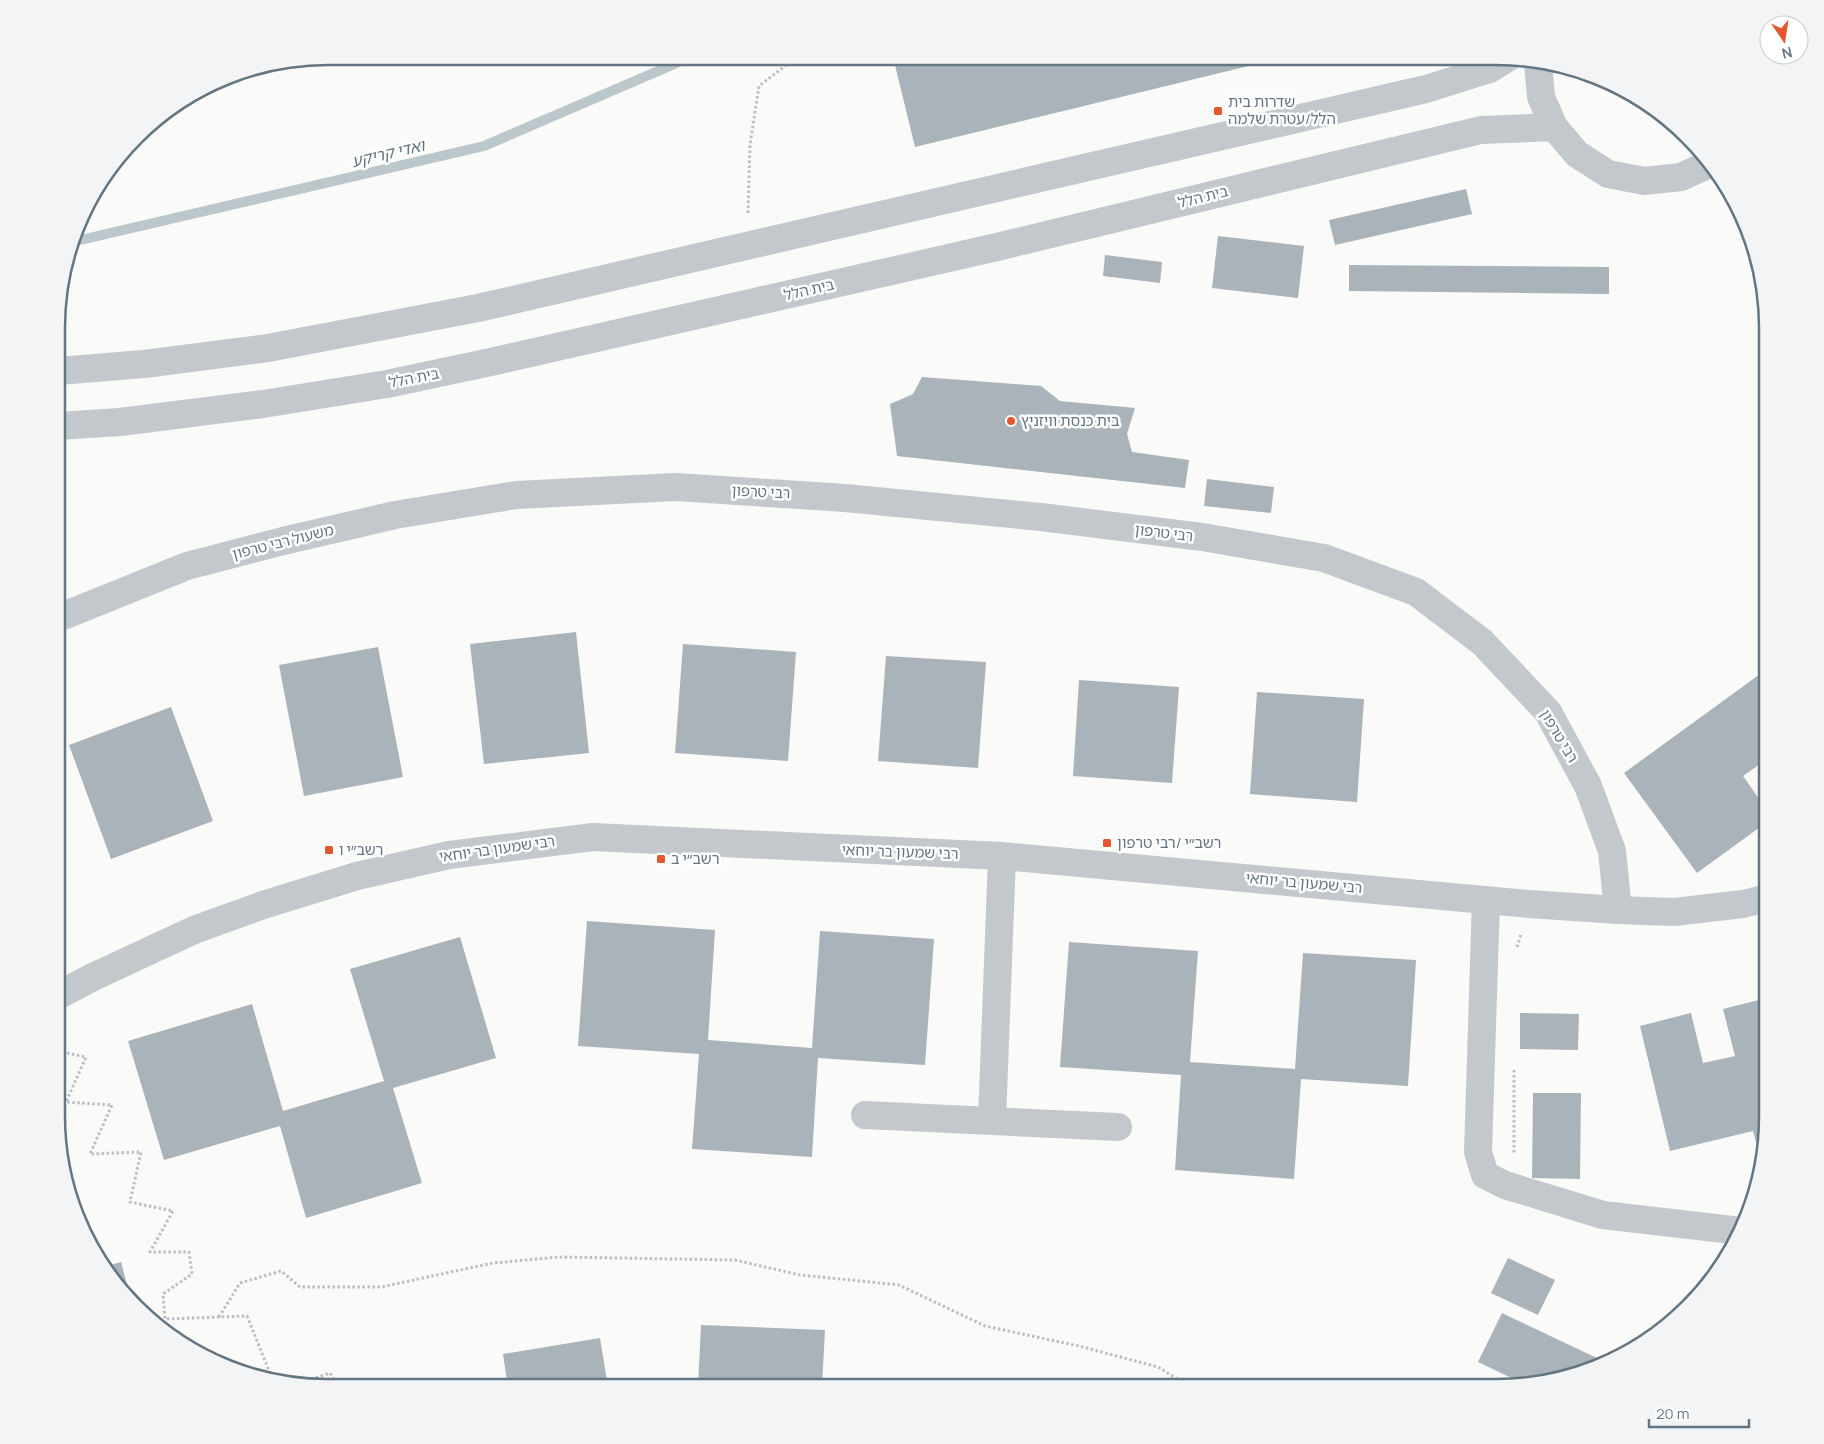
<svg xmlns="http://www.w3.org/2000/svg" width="1824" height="1444" viewBox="0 0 1824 1444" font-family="Manrope,'Noto Sans Hebrew',sans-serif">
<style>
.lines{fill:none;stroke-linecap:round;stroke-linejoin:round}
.stream{stroke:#bbc7cb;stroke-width:10}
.building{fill:#aab3b9}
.path{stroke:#bbbfc2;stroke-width:3;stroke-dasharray:2.5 2.5;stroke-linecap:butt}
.minor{stroke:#c3c8cc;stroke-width:28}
.poi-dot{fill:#e4572e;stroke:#fff;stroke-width:2}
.labels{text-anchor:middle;stroke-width:5;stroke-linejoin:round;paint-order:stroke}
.poi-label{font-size:15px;fill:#657683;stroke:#fff;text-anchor:start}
.street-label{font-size:15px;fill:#657683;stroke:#fff}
.water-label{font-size:16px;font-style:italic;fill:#60757c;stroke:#fff}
.rim{fill:none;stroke:#657683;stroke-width:2.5}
</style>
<rect width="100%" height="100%" fill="#fafaf8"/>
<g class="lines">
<path class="stream" d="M76,241l408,-95 209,-90"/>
</g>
<path class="building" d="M324,57v1l-32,8 -1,-4z
M893,57h371l1,5 -350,85z
M261,67l1,4 -32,6 10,-6z
M1466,189l6,25 -137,31 -6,-25z
M1218,236l86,10 -6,52 -86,-10z
M1105,255l57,7 -2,21 -57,-7z
M1349,265l260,2v27l-260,-3z
M922,377l119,9 19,15 75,7 -8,26 5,18 57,8 -4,28 -288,-32 -7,-52 23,-10z
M1207,479l67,8 -3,26 -67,-7z
M576,632l13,121 -105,11 -14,-120z
M683,644l113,8 -8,109 -113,-8z
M378,647l25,130 -99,19 -25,-131z
M886,656l100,6 -8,106 -100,-7z
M1767,669v90l-24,17 24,34v12l-70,51 -73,-100z
M1079,680l100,7 -7,96 -99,-7z
M1257,692l107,7 -7,103 -107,-8z
M171,707l42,114 -102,38 -42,-114z
M587,921l128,9 -7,110 104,8 8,-117 114,8 -9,126 -107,-7 -6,99 -120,-8 7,-95 -121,-8z
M460,937l36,121 -103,30 29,95 -116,35 -26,-92 -116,34 -36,-119 124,-37 31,107 101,-30 -34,-112z
M1069,942l129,9 -8,111 105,7 8,-116 113,7 -8,126 -107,-7 -7,100 -119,-9 6,-95 -121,-8z
M1767,998v136l-6,27 -8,-30 -83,20 -30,-125 51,-13 12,50 32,-7 -12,-47z
M1520,1013l59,1 -1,36 -58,-1z
M1533,1093h48l-1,86 -48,-1z
M1508,1258l47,22 -17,35 -47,-22z
M121,1262l9,34 -23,-30z
M1502,1313l97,46 -4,9 -73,15 -44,-21z
M701,1325l124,5 -3,57h-124z
M600,1338l8,49h-100l-5,-33z"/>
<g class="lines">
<path class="path" d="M748,213l2,-68 9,-59 39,-30
M1517,947l4,-13
M57,1038l5,14 24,5 -20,45 46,3 -22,49 51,-2 -11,50 43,9 -23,41h39l3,22 -29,20 2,25 82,-3 25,62
M1514,1070v84
M219,1317l21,-34 41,-12 19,16h81l112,-24 66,-6 176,3 65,15 99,10 86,41 94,20 79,21 34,21
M297,1384l33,-11 8,14"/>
<path class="minor" d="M1538,63l3,34 13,30 23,27 31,20 36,7 37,-4 26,-12
M58,371l86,-7 124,-16 210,-40 948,-219 64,-20 19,-12
M58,426l62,-4 143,-18 124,-20 113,-24 497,-113 484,-117 73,-3
M58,618l129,-52 96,-25 112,-26 121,-20 160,-8 169,11 196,19 161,20 122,21 92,34 66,50 66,70 40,74 24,65 6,59
M1486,900l-8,252 7,23 20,10 98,30 138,16
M57,996l36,-19 101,-47 69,-25 94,-29 92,-21 144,-18 409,19 527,48 89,6 56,2 69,-8 24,-6
M865,1115l253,12
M992,1121l10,-265"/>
</g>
<g class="poi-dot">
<rect x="1213" y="106" width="10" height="10" rx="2.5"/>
<circle cx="1011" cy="421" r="5"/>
<rect x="1102" y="838" width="10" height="10" rx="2.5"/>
<rect x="324" y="845" width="10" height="10" rx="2.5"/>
<rect x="656" y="854" width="10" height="10" rx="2.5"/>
</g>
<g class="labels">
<g class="poi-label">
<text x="1228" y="107">שדרות בית<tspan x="1228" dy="17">הלל/עטרת שלמה</tspan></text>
<text x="1021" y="426">בית כנסת וויזניץ</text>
<text x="1117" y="848">רשב״י /רבי טרפון</text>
<text x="339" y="855">רשב״י ו</text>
<text x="671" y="864">רשב״י ב</text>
</g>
<g class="street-label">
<text transform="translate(1203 197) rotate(-14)" y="5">בית הלל</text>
<text transform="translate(809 290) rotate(-13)" y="5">בית הלל</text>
<text transform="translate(414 378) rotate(-11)" y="5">בית הלל</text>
<text transform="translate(761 492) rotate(3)" y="5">רבי טרפון</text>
<text transform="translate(1164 533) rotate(7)" y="5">רבי טרפון</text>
<text transform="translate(283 542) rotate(-14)" y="5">משעול רבי טרפון</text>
<text transform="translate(1559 736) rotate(59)" y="5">רבי טרפון</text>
<text transform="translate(497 849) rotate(-8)" y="5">רבי שמעון בר יוחאי</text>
<text transform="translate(900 852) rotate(2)" y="5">רבי שמעון בר יוחאי</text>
<text transform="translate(1304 883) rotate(5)" y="5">רבי שמעון בר יוחאי</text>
</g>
<g class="water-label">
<text transform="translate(388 153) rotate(-13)" y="6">ואדי קריקע</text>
</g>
</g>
<path d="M0 0H1824V1444H0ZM328 65H1496A263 263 0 0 1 1759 328V1116A263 263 0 0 1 1496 1379H328A263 263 0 0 1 65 1116V328A263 263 0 0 1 328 65Z" fill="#f3f4f5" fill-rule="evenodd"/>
<path class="rim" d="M328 65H1496A263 263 0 0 1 1759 328V1116A263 263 0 0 1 1496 1379H328A263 263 0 0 1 65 1116V328A263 263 0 0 1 328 65Z"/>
<g transform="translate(1784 40) rotate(167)"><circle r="24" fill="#ffffff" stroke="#c1c8cd"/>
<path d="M0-4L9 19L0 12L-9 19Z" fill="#e4572e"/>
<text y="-8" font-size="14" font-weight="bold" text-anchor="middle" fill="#657683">N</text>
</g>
<path d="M1649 1419v8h100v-8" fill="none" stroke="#657683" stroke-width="2.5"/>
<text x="1656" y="1419" font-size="15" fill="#657683" stroke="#ffffff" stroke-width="4" paint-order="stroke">20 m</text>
</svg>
